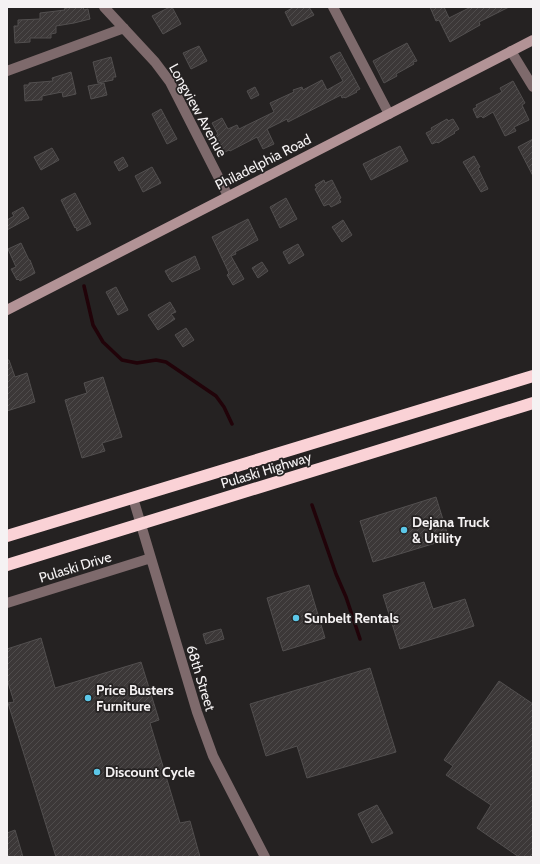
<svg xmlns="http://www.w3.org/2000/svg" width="540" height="864" viewBox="0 0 540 864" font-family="Cabin,sans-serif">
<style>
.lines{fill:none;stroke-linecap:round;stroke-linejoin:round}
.stream{stroke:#210309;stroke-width:3.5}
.building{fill:url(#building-hatch);stroke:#524f4f}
.street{stroke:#7e6a6c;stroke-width:10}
.secondary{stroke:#b29396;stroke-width:10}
.highway{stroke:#fad2d6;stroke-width:12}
.poi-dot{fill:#5cc7e8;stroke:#252222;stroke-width:1.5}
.labels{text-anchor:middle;stroke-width:3.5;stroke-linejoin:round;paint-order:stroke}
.street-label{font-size:14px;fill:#f5f2f3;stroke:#252222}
.poi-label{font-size:14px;font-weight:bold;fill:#f5f2f3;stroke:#252222;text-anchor:start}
</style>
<defs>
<pattern id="building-hatch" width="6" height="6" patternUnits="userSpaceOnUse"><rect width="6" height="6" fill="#3c3838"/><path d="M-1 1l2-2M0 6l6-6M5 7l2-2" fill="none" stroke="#4f4c4c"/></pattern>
</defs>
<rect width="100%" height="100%" fill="#252222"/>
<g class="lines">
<path class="stream" d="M84,286l9,39 10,17 19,18 15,3 19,-3 10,2 50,34 8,11 8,17
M312,505l24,69 10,23 14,42"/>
</g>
<path class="building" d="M67,7h16l1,3 4,-1 2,10 -16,4 -18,3v7l-5,1v4h-21v4l-15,1 -1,-17h4v-6l22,-1v-6l25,-3 -1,-1 3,-1z
M170,7h2l9,17 -18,10 -11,-18z
M294,7h15l5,8 -22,11 -7,-14z
M430,7h14l5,11 22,-11h38l-30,15 1,3 -30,17 -11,-22 -3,1z
M407,43l10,18 -4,1 1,2 -18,10 1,2 -13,7 -11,-22z
M199,46l8,15 -16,8 -8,-16z
M340,52l20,37 -4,2 1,1 -12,6 -1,-1 -2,1 -1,-3 -53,27 -1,-3 -20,10 7,15 -11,5 -6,-12 -27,14 -1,-1 -6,3 -9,-16 4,-3 -6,-11 10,-5 6,11 9,-4 2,4 35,-17 -4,-9 24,-11 -1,-2 9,-3 1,3 19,-10 5,10 16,-9 -13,-24z
M111,57l5,20h-3v3l-15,3 -5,-21z
M71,72l5,22 -13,3 -1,-5 -20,4v4h-2l-15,1 -1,-16h5v-2l24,-2 -1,-3z
M513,81l12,22 -3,2 7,15 -15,7 2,4 -11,5 -12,-24 -10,6 -2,-2 -4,2 -4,-9 4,-2 -1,-2 26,-13 -2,-4z
M104,83l3,12 -16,4 -3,-13z
M255,87l4,8 -8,4 -4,-8z
M161,109l16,30 -10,5 -15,-30z
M447,119l1,2 5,-2 6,10 -5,3 1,1 -17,10 -1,-1 -5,2 -6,-11 6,-3 -1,-2z
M533,139v37l-15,-29z
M400,146l8,15 -37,19 -8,-16z
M52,148l7,12 -18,10 -7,-13z
M474,156l6,11 -2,1 10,21 -7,3 -18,-30z
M123,157l5,9 -9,5 -5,-9z
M152,167l9,16 -18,9 -8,-16z
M324,180l1,3 7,-3 9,18 -2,1 2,3 -10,5 -2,-3 -5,2 -9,-17 2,-1 -2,-3z
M75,193l16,31 -14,7 -1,-4 -1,1 -14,-28z
M286,198l11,21 -17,9 -10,-21z
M23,207l6,11 -22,12v-10l7,-4 -2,-3z
M248,219l10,21 -23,12 1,2 -5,2 13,23 -11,6 -6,-10 2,-2 -17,-36z
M343,220l9,15 -10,7 -10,-15z
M21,243l8,17h1l5,13 -15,8 -2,-2 -1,1 -6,-11 5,-2 -8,-18z
M298,244l6,11 -15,9 -6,-12z
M195,256l5,13 -28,13 -1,-2h-1l-5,-9z
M262,262l6,9 -10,7 -6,-10z
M116,287l12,23 -10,5 -12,-23z
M170,302l6,10 -5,2 4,5 -17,11 -10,-15z
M186,328l8,12 -11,7 -8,-12z
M7,360h2l6,17 12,-4 8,29 -28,9z
M103,377l19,60 -20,6 3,8 -23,7 -17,-58 22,-7 -3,-10z
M436,497l13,42 -76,23 -13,-41z
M424,582l9,27 32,-10 9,27 -74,23 -17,-54z
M309,585l16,53 -42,13 -16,-53z
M221,629l3,10 -18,5 -3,-10z
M41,638l14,50 86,-26 18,58 -9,3 30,100 10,-2 10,36h-144l-48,-154 6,-1 -7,-23v-30z
M370,668l26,84 -89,26 -10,-32 -31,10 -16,-52z
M499,681l34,23v153h-14l-42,-29 14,-23 -45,-30 7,-9 -9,-6z
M377,805l16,28 -21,10 -14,-29z
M15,830l8,27h-16v-24z"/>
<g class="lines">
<path class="street" d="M104,7l51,55 15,20 58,114
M333,7l56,107
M511,51l22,36
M7,71l117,-43
M133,498l64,214 16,44 52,101
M7,603l144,-45"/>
<path class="secondary" d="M7,310l526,-270"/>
<path class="highway" d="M7,536l526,-160
M7,565l526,-162"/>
</g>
<g class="poi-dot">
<circle cx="404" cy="530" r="4"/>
<circle cx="296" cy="618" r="4"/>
<circle cx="88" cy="698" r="4"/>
<circle cx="97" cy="772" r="4"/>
</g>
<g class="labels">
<g class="street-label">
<text transform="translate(198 110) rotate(61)" y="5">Longview Avenue</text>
<text transform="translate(263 162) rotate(-27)" y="5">Philadelphia Road</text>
<text transform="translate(266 470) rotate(-17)" y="5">Pulaski Highway</text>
<text transform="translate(75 567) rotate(-17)" y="5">Pulaski Drive</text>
<text transform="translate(201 678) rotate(73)" y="5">68th Street</text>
</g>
<g class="poi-label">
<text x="412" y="527">Dejana Truck<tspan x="412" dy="16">&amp; Utility</tspan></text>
<text x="304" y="623">Sunbelt Rentals</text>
<text x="96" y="695">Price Busters<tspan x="96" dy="16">Furniture</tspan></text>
<text x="105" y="777">Discount Cycle</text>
</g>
</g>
<rect width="540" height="864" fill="none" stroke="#f5f2f3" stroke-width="16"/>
</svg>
